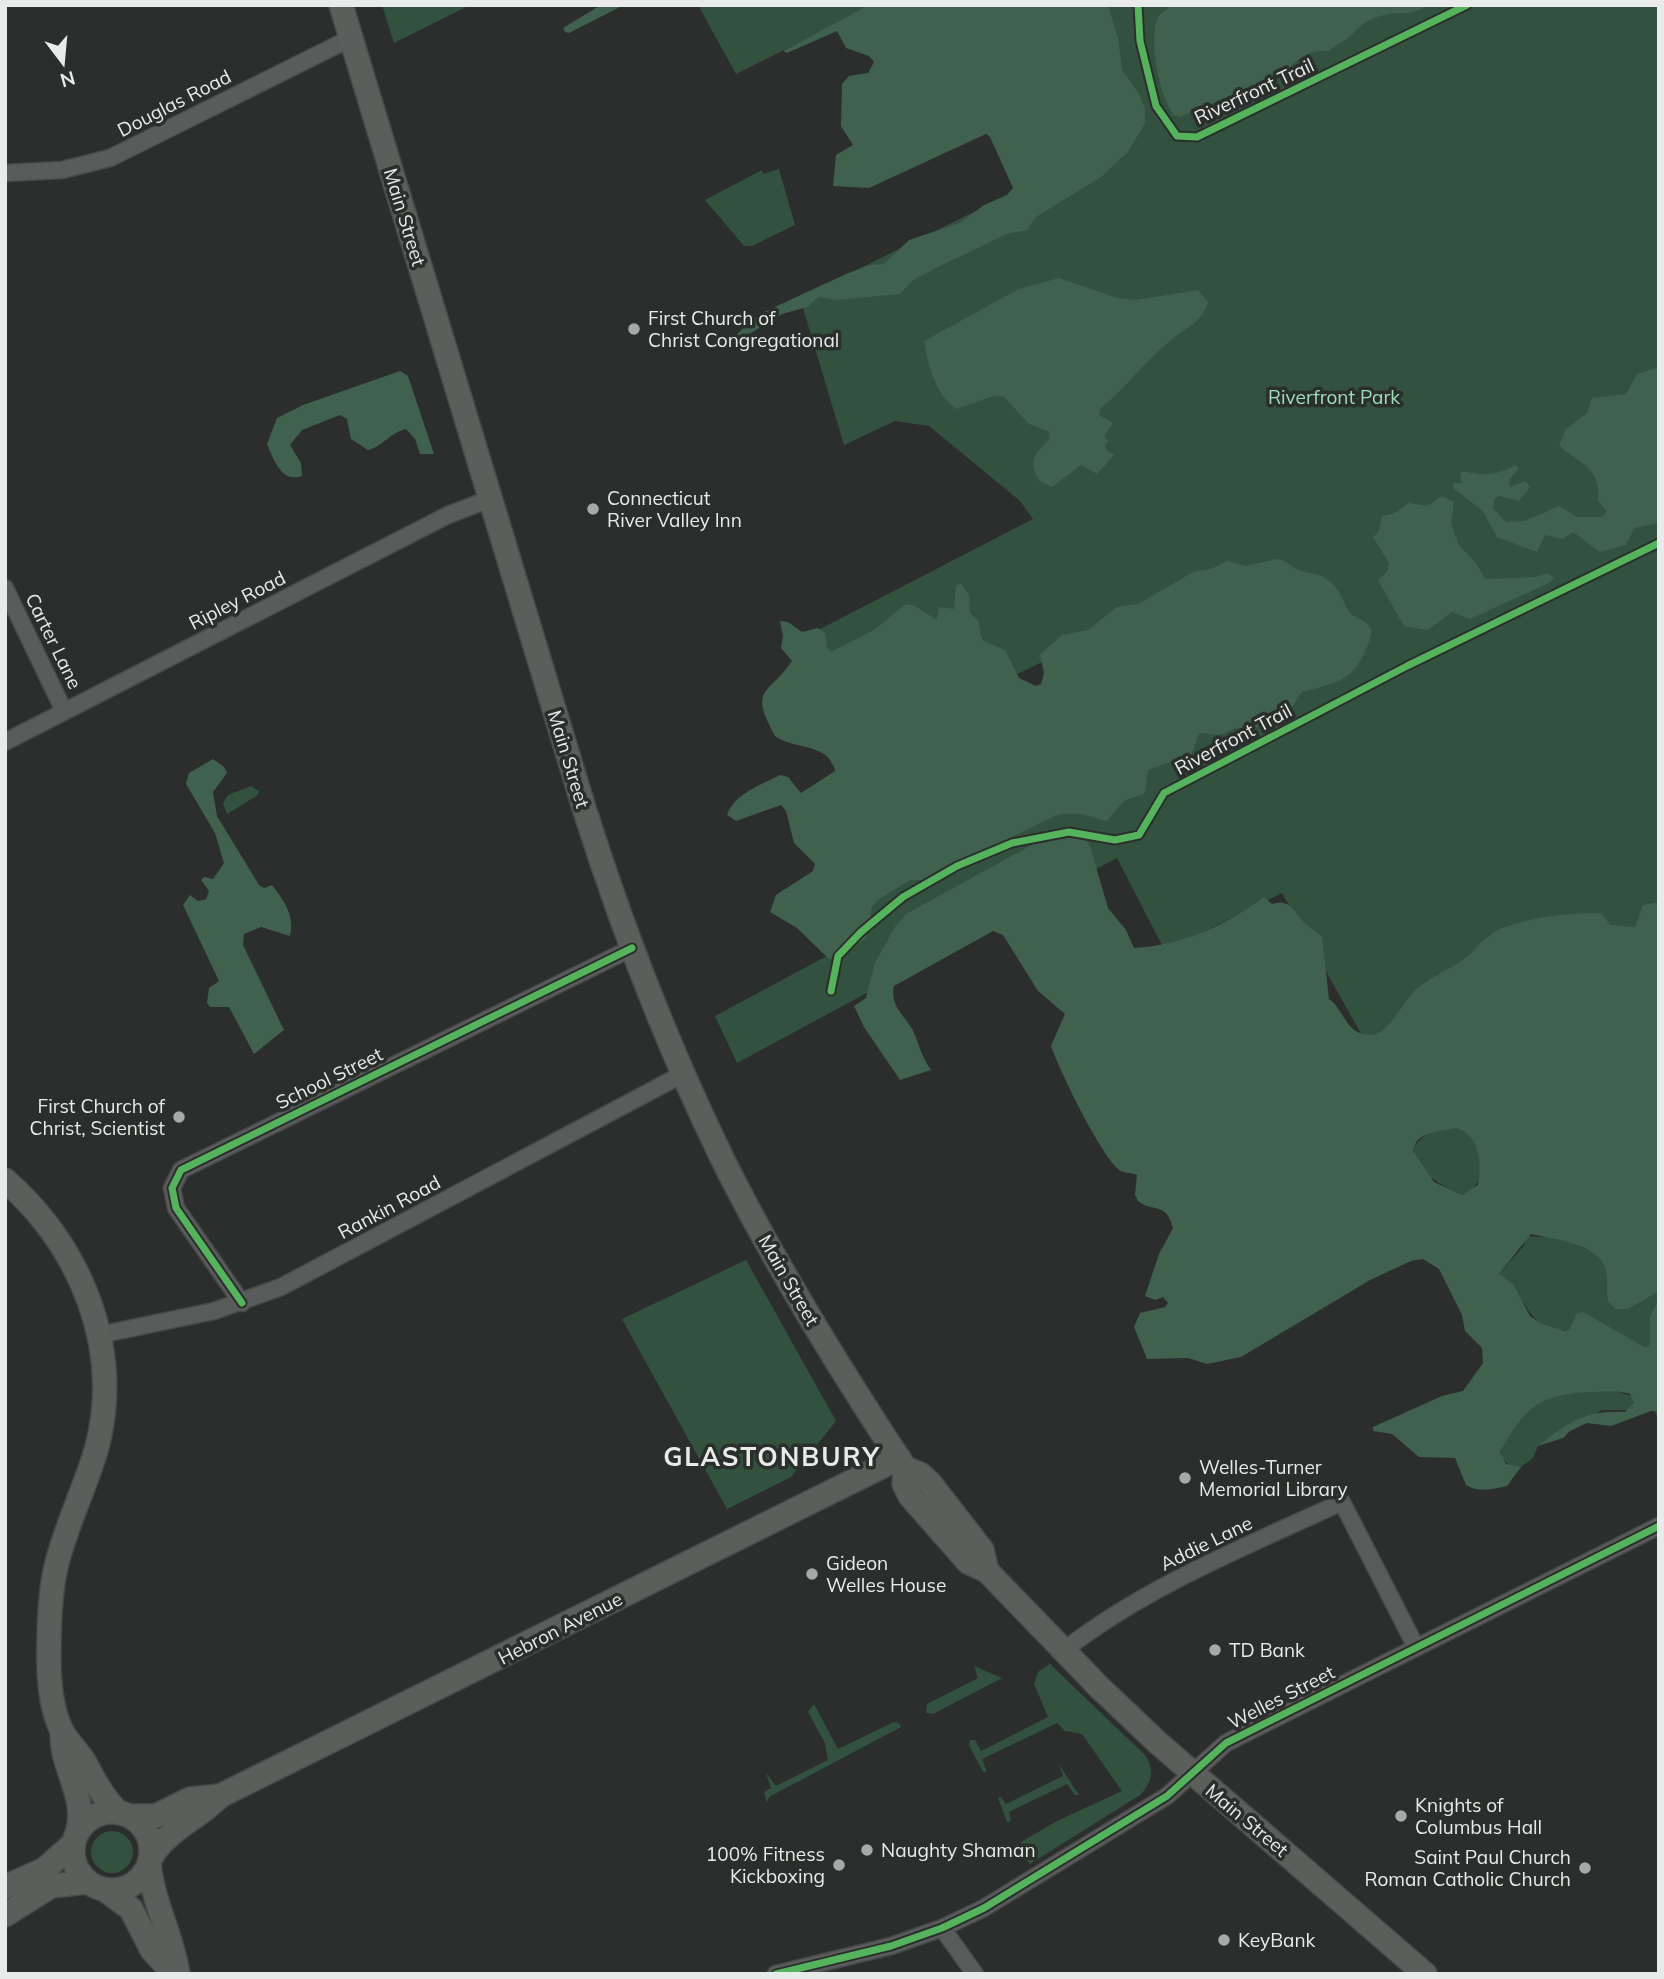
<svg xmlns="http://www.w3.org/2000/svg" width="1664" height="1979" viewBox="0 0 1664 1979" font-family="Mulish,sans-serif">
<style>
.green{fill:#32523f}
.forest{fill:#40614e;fill-rule:evenodd}
.lines{fill:none;stroke-linecap:round;stroke-linejoin:round}
.street-casing{stroke:#464947;stroke-width:19}
.secondary-casing{stroke:#464947;stroke-width:26}
.street{stroke:#5a5c5b;stroke-width:16}
.secondary{stroke:#5a5f5c;stroke-width:23}
.cycleway-casing{stroke:#2a2f2c;stroke-width:11}
.cycleway{stroke:#56b35d;stroke-width:7}
.poi-dot{fill:#a6a9a7;stroke:#2a2f2c;stroke-width:2.5}
.labels{text-anchor:middle;stroke-width:7;stroke-linejoin:round;paint-order:stroke}
.street-label{font-size:19px;fill:#e8ebe9;stroke:#2a2f2c}
.poi-label{font-size:19px;fill:#e8ebe9;stroke:#2a2f2c;text-anchor:start}
.park-label{font-size:19px;fill:#9ddfb7;stroke:#2a2f2c}
.district-label{font-size:26px;font-weight:bold;letter-spacing:2px;fill:#e8ebe9;stroke:#2a2f2c}
</style>
<rect width="100%" height="100%" fill="#2b2e2c"/>
<path class="green" d="M382,5h88l-76,38z
M698,5h177l-139,69z
M945,5h714v1415l-44,-88 -39,-18 -7,16c-31,6 -44,-26 -57,-45 -4,-5 -9,-6 -13,-11l24,-27 4,-11 17,1 -66,-55 -8,10 -9,3c-19,-10 -47,-23 -48,-48l12,-12 -38,-55 -105,-187 -117,58 -48,-93 -380,205 -22,-47 151,-81 -13,-28 226,-263 -247,121 -37,-123 238,-123 -13,-18 -91,-75 -34,-5 -51,24 -44,-147 232,-115z
M779,169l16,56 -43,21h-8l-39,-46 57,-30 1,4z
M251,786l8,5 -1,4 -31,19 -4,-11 5,-8z
M746,1260l90,161 -45,56 -64,32 -105,-190z
M1615,1391l17,5 2,7 -5,7h-27l-64,36 -5,12 -12,9h-9l-12,-10c1,-11 9,-22 15,-30 34,-42 50,-34 100,-36z
M1050,1664l95,91c10,15 7,28 -5,40l-110,69 -11,-13 2,-9 36,-21 65,-30 -40,-57 -17,-3 -8,-8 -75,36 5,13h-4l-14,-27 1,-5h5l6,11 67,-34 -14,-33 4,-12z
M974,1666l28,12 -69,36 -7,-1 1,-9 51,-26z
M814,1704l24,45 56,-27 5,1 2,4 -132,70 -2,6 -3,-11 7,-4 -5,-15 10,13 52,-26 -3,-17 -17,-31z
M1058,1763l21,32h-4l-8,-11 -58,28 2,9 -4,1 -9,-24 3,-1 5,7 57,-28z
M91 1852a21 21 0 1 1 42 0a21 21 0 1 1-42 0Z"/>
<path class="forest" d="M601,5h23l-55,28 -4,-1 -2,-4z
M869,5h239l10,33 4,32 17,24 6,14v15l-17,29 -27,25 -65,40 -9,13 -20,4 -65,31 -29,15 -13,14 -64,6 -17,-3 -12,10 -25,7 -52,32v-6l30,-26 86,-40 24,-9 14,-1 25,-24 51,-17 24,-18 23,-10 6,-7 -23,-51 -4,-3 -117,54 -36,-2 3,-31 17,-10 -12,-19 1,-42 7,-8 19,-3 6,-11 -5,-6 -23,-8 -9,-17 -50,22 -4,-2z
M1171,5h256c-10,10 -30,7 -43,10 -16,4 -23,10 -33,20 -6,7 -15,9 -22,16 -17,-2 -31,6 -42,20l-107,46 -7,-2c-14,-25 -23,-65 -17,-93 2,-8 11,-12 15,-17z
M1059,278l58,20 19,2 62,-10 10,12c-6,21 -24,27 -37,38 -26,21 -45,48 -71,69l-1,6 14,8 -9,13 5,6 -4,2 1,6 8,5 -17,19 -16,-9 -29,22 -13,-6c-11,-20 -5,-27 11,-42l-1,-7 -20,-8 -25,-27 -10,-1 -38,13c-21,-15 -28,-44 -32,-68l95,-52z
M1659,367v156l-25,5 -8,17 -26,7 -27,-20 -10,7 -18,-4 -8,17 -40,-15 -15,-27 -29,-22v-5h9l-2,-9 3,-3c18,5 35,5 52,-6l4,3 -10,12 1,7 15,-6 5,6 -11,14 -20,-5 -5,3 -1,9 13,14 19,-1 34,-15 18,11h26l4,-6 -9,-10c4,-33 -19,-38 -39,-55l7,-17 21,-16 5,-15 34,-4 11,-20z
M400,371l8,5 26,78h-14l-5,-15 -9,-10c-17,4 -22,17 -38,21l-17,-11 -4,-20 -7,-4 -38,15 -12,15 11,18 1,13c-21,7 -28,-16 -35,-32l10,-26 26,-13z
M1442,496l12,6 -3,22 8,21 17,18 9,16 51,-2 12,-4 6,5 -3,4 -81,37 -18,-7 -24,18 -24,-4 -26,-46 9,-8 2,-9 -16,-26 6,-6 3,-15 11,-2 16,-11 18,3z
M1276,559c9,1 12,5 19,9 17,9 28,2 42,21 5,7 8,17 13,24 5,6 19,7 21,17 1,6 -3,15 -6,21 -12,31 -34,33 -63,41l-13,19 -25,16 -28,1 -16,7 -21,-2 -7,21 -44,16 -3,23 -21,8 -17,20 -26,-7h-22l-135,66h-14l-31,19 -7,7 -7,33 -22,15 -14,5 -32,-31 -27,-16 6,-17 37,-24 2,-7 -21,-21 -8,-32 -5,-6 -45,16 -9,-6c8,-22 34,-30 53,-40l8,2 13,16 34,-22c-6,-29 -42,-21 -60,-35 -27,-49 -7,-40 17,-75l-11,-13 2,-12 -3,-15 8,1 14,10 16,-4 7,5 2,15 4,4 43,-22 32,-26 9,2 22,14 2,-13 15,2 2,-23 5,-3 8,12 1,18 8,7 4,20 23,10 14,28 17,8 5,-2 3,-11 -4,-18 22,-20 26,-5 29,-23 21,-3 57,-33 16,-2 16,-8 19,5z
M213,759l11,8 3,6 -14,19 4,24 42,69 5,3 8,-3c12,16 23,30 18,51l-29,-9 -17,7 -1,11 41,85 -30,24 -25,-47h-19l-3,-4 2,-15 10,-7 -36,-76 7,-10 8,6 8,-2 3,-8 -8,-11 3,-3 9,2 11,-16 -9,-30 -29,-49 3,-11z
M1067,832l18,6 5,8 18,62 18,22 8,18c49,-3 91,-22 130,-51l8,7c19,-5 20,6 32,18 5,6 12,8 18,15l7,62c16,11 16,36 42,36 18,0 35,-39 48,-48 13,-10 28,-17 41,-25 12,-8 21,-21 33,-29 20,-14 85,-22 109,-19l8,11 25,2 8,-22 16,-3v389l-31,18h-12l-8,-8c-2,-11 1,-23 -3,-33 -7,-25 -53,-29 -74,-34l-32,40 14,10 17,32 12,8 22,7 5,-1 7,-16 7,-2 63,36 4,-4v-27l9,-19v113h-8l-40,15 -24,-3 -17,8 -7,7 -25,8c31,-24 47,-36 87,-34l9,-9 -4,-9c-12,-4 -25,-2 -38,-2 -52,2 -67,15 -92,60l6,12 15,3 -14,19c-14,3 -28,7 -41,-1l-11,-27 -36,-1 -27,-23 -19,-3v-4l69,-31 21,-5 20,-28 -1,-15 -17,-17 -3,-16 -23,-46 -16,-10 -12,2 -41,19 -129,77 -34,7 -19,-6 -41,1 -13,-32 6,-14 25,-6 3,-4 -5,-6 -8,3 -10,-4 14,-42 14,-26c-7,-27 -19,-15 -35,-27l-3,-6 2,-20c-7,-3 -14,-1 -20,-7 -19,-19 -57,-96 -66,-122l14,-32 -27,-23 -35,-56 -10,-4 -99,55c-5,22 14,31 21,49 5,14 8,23 16,35l-31,10 -36,-53 -10,-21 12,-8 9,-35 20,-36 11,-13 144,-79zM1456,1128c24,7 26,35 22,57l-16,10 -28,-13 -21,-31c3,-20 26,-19 43,-23z"/>
<g class="lines">
<defs>
<path id="street" d="M5,173l57,-3 48,-12 241,-120
M5,588l59,123
M5,742l443,-227 42,-16
M242,1303l-66,-95 -4,-20 9,-18 451,-222
M99,1335l115,-24 67,-24 402,-213
M1063,1651c83,-65 184,-105 279,-149l74,145
M942,1928l33,46
M776,1974l115,-28 51,-18 42,-20 183,-112 59,-53 433,-217"/>
<path id="secondary" d="M341,5l243,803c38,120 83,237 138,350 53,107 117,210 183,310l15,6 10,9 52,67 5,21
M5,1180c75,66 118,167 92,267 -11,39 -30,76 -40,116 -7,27 -8,56 -8,84 -1,25 1,61 13,84 5,11 15,19 22,30 11,20 18,36 35,52
M905,1468l-1,16 6,12 58,66 19,9 112,116 58,55 268,232
M62,1734c0,37 26,63 15,100
M73 1851a39 39 0 1 1 78 0a39 39 0 1 1-78 0Z
M129,1816h27l34,-17 30,-3
M150,1859c16,-29 48,-40 70,-63l679,-338
M149,1864c4,39 23,71 29,110
M5,1887l40,-18 28,-25
M104,1889l27,20 21,41 22,24
M5,1915l46,-29 36,-4"/>
</defs>
<use href="#street" class="street-casing"/>
<use href="#secondary" class="secondary-casing"/>
<use href="#street" class="street"/>
<use href="#secondary" class="secondary"/>
<defs>
<path id="cycleway" d="M1138,5l2,36 16,65 21,30 20,1 270,-132
M831,991l7,-35 23,-24 42,-35 54,-31 55,-23 57,-11 46,8 24,-5 25,-42 243,-127 252,-123
M242,1303l-66,-95 -4,-20 9,-18 451,-222
M776,1974l115,-28 51,-18 42,-20 183,-112 59,-53 433,-217"/>
</defs>
<use href="#cycleway" class="cycleway-casing"/>
<use href="#cycleway" class="cycleway"/>
</g>
<g class="poi-dot">
<circle cx="634" cy="329" r="7"/>
<circle cx="593" cy="509" r="7"/>
<circle cx="179" cy="1117" r="7"/>
<circle cx="1185" cy="1478" r="7"/>
<circle cx="812" cy="1574" r="7"/>
<circle cx="1215" cy="1650" r="7"/>
<circle cx="1401" cy="1816" r="7"/>
<circle cx="867" cy="1850" r="7"/>
<circle cx="839" cy="1865" r="7"/>
<circle cx="1585" cy="1868" r="7"/>
<circle cx="1224" cy="1940" r="7"/>
</g>
<g class="labels">
<g class="street-label">
<text transform="translate(1254 91) rotate(-25)" y="7">Riverfront Trail</text>
<text transform="translate(174 103) rotate(-27)" y="7">Douglas Road</text>
<text transform="translate(405 217) rotate(73)" y="7">Main Street</text>
<text transform="translate(237 600) rotate(-27)" y="7">Ripley Road</text>
<text transform="translate(54 641) rotate(64)" y="7">Carter Lane</text>
<text transform="translate(1233 739) rotate(-28)" y="7">Riverfront Trail</text>
<text transform="translate(569 759) rotate(73)" y="7">Main Street</text>
<text transform="translate(329 1078) rotate(-26)" y="7">School Street</text>
<text transform="translate(389 1207) rotate(-28)" y="7">Rankin Road</text>
<text transform="translate(789 1280) rotate(60)" y="7">Main Street</text>
<text transform="translate(1206 1543) rotate(-26)" y="7">Addie Lane</text>
<text transform="translate(560 1628) rotate(-27)" y="7">Hebron Avenue</text>
<text transform="translate(1281 1697) rotate(-27)" y="7">Welles Street</text>
<text transform="translate(1247 1820) rotate(40)" y="7">Main Street</text>
</g>
<g class="poi-label">
<text x="648" y="325">First Church of<tspan x="648" dy="22">Christ Congregational</tspan></text>
<text x="607" y="505">Connecticut<tspan x="607" dy="22">River Valley Inn</tspan></text>
<text x="165" y="1113" text-anchor="end">First Church of<tspan x="165" dy="22">Christ, Scientist</tspan></text>
<text x="1199" y="1474">Welles-Turner<tspan x="1199" dy="22">Memorial Library</tspan></text>
<text x="826" y="1570">Gideon<tspan x="826" dy="22">Welles House</tspan></text>
<text x="1229" y="1657">TD Bank</text>
<text x="1415" y="1812">Knights of<tspan x="1415" dy="22">Columbus Hall</tspan></text>
<text x="881" y="1857">Naughty Shaman</text>
<text x="825" y="1861" text-anchor="end">100% Fitness<tspan x="825" dy="22">Kickboxing</tspan></text>
<text x="1571" y="1864" text-anchor="end">Saint Paul Church<tspan x="1571" dy="22">Roman Catholic Church</tspan></text>
<text x="1238" y="1947">KeyBank</text>
</g>
<g class="park-label">
<text x="1334" y="404">Riverfront Park</text>
</g>
<g class="district-label">
<text x="772" y="1466">GLASTONBURY</text>
</g>
</g>
<rect width="1664" height="1979" fill="none" stroke="#e8ebe9" stroke-width="14"/>
<g transform="translate(63 63) rotate(164)" stroke="#2a2f2c" stroke-width="5" paint-order="stroke">
<path d="M0-5L12 26L0 18L-12 26Z" fill="#e8ebe9"/>
<text y="-10" font-size="19" font-weight="bold" text-anchor="middle" fill="#e8ebe9">N</text>
</g>
</svg>
